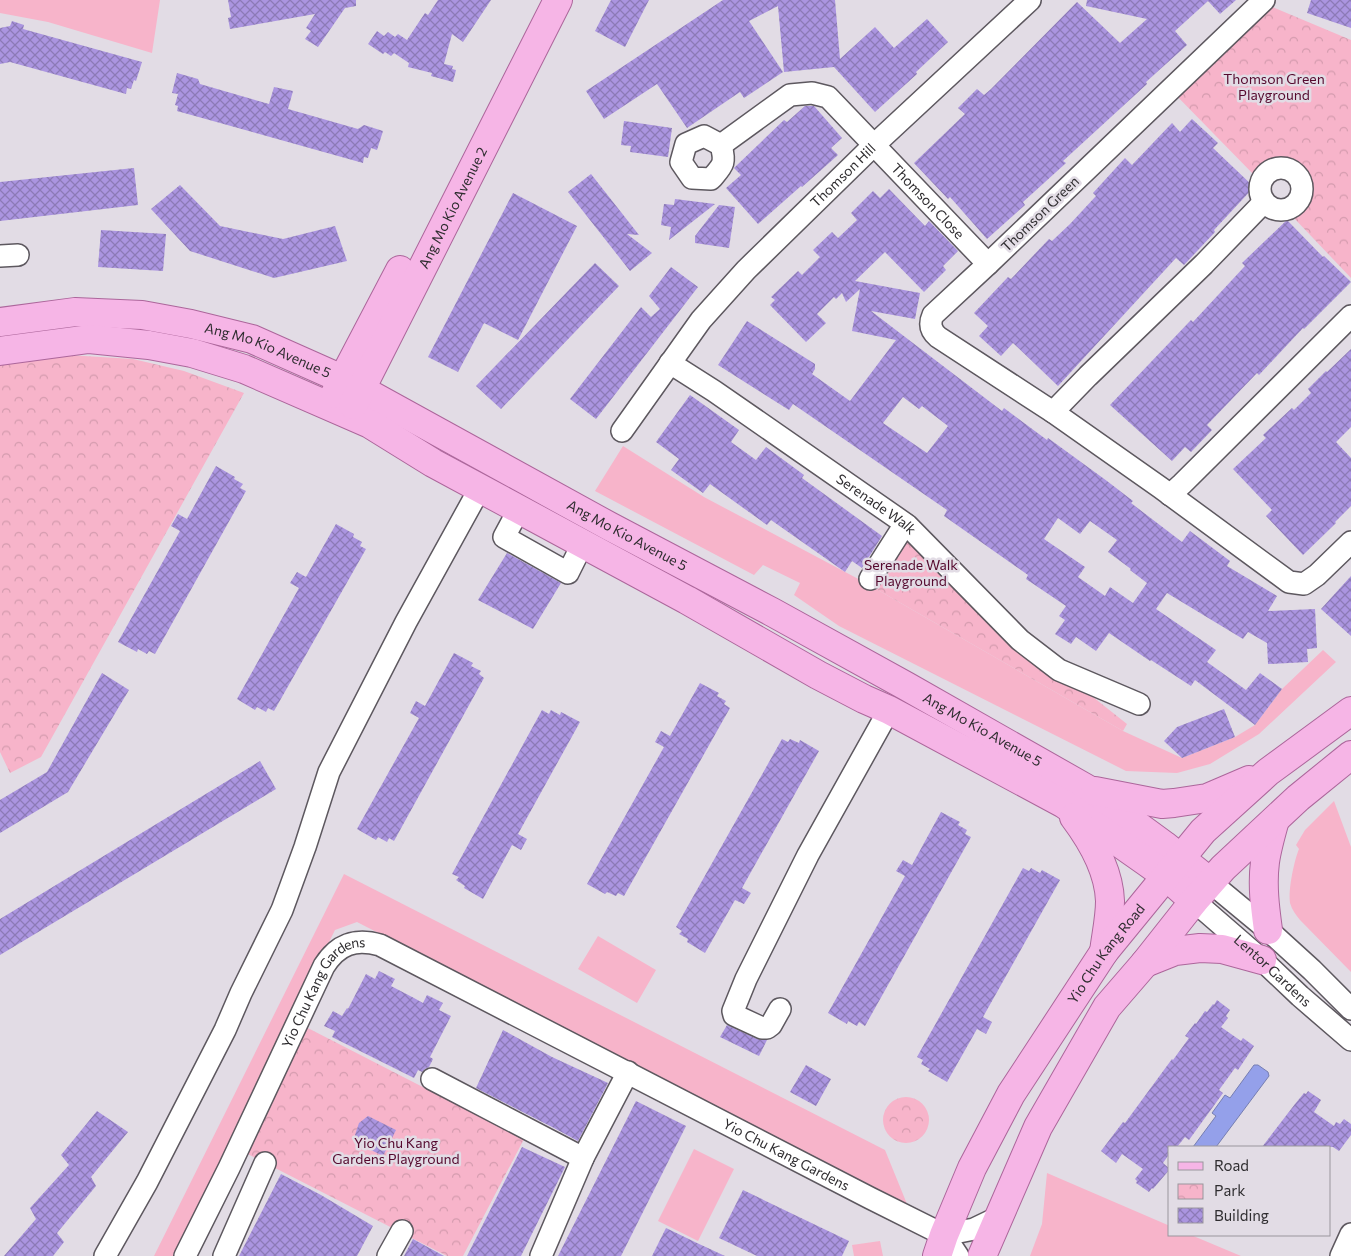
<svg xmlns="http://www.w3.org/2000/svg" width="1351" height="1256" viewBox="0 0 1351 1256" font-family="Commissioner,sans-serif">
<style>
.grass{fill:#f7b4ca}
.park{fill:url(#park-crowns)}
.water{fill:#94a0ea;stroke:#767eb2}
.building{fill:url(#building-cross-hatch);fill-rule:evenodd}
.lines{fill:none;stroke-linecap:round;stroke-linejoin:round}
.minor-casing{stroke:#5d585f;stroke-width:24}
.major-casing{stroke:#ac669b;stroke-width:30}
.minor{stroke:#fff;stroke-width:21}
.major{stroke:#f6b5e6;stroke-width:28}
.labels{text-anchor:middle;stroke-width:5;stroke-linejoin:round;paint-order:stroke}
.park-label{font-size:14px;fill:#55092e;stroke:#e2dce5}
.street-label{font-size:14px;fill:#2f2d30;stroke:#e2dce5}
</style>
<defs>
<pattern id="park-crowns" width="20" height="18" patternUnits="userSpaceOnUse" patternTransform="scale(1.25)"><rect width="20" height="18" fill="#f7b4ca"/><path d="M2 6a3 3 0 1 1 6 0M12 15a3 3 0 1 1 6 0" fill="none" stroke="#d49bae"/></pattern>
<pattern id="building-cross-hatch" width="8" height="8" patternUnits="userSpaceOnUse" patternTransform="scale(1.25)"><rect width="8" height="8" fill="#ab95e0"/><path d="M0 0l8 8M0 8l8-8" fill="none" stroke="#8c7ab6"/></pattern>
</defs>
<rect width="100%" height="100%" fill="#e2dce5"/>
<path class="grass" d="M0,0h160l-8,53 -104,-31 -48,-9z
M623,446l81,51 160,85 259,149 59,27 53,-21 20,-12 27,-36 41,-39 13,12 -77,72 -49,30 -33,9 -51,-2 -287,-145 -45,-31 6,-12 -37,-18 -9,10 -159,-84z
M1334,801l17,46v125l-51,-52c-4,-5 -8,-10 -10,-17 -2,-13 4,-42 9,-54l-3,-4 9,-15z
M344,874l541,276 22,54 -550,-282 -22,8 -162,326h-19z
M598,936l58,34 -19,33 -59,-34z
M694,1149l40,20 -36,72 -40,-20z
M1047,1173l123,53v9h21l50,21h-211l12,-32z
M880,1241l3,15h-29l-2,-11z"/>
<path class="park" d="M1258,1l93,39v238l-58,-61c6,-6 13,-13 15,-22 5,-20 -14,-40 -35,-33 -7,3 -12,10 -17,15l-87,-89z
M52,354l81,5 51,12 60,22 -203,364 -31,16 -10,-21v-393z
M907,525l152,145 68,54 -4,7 -259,-149z
M300,1024l224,115 -61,117h-16l-211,-108z
M883 1120a23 23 0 1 1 46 0a23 23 0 1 1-46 0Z"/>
<path class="water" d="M1254,1065h4l10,7 1,4 -53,71h-23l23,-31 -4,-3 13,-18 5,3z"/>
<path class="building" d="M228,0h128v6l-11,2 -27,39 -13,-8 6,-8 -5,-3 9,-14 -85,15 -2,-11 3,-1z
M438,0h53l-28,42 -11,-8 -8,30 9,2 -1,3 4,1 -3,12 -22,-6 1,-3 -24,-6 1,-4 -15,-10 -3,3 -6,-4 -2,2 -15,-10 9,-13 7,5 4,-4 7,5 3,-3 9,6 18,-27 3,2z
M611,0h38l-24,47 -30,-16z
M723,0h112l5,59 35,-32 19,21 33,-29 21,23 -32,30 1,2 -42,38 -41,-45 -50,5 -6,-66 -29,15 34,51 -39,26 -4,-6 -53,36 -30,-44 -53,35 -18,-28z
M1087,0h149l-16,14 -12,-13 -33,30 12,14 -41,37 1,2 -84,77 3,2 -43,39 2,3 -38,34 -37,-42 -2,2 -34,-36 51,-49 -7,-6 19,-19 7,6 7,-6 86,-87 43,41 27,-24 -61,-13z
M1311,0h40v28l-44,-15z
M12,21l12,4 -1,4 119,33 -6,19 -2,-1 -3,9 -4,-1 -1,6 -116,-32 -10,2v-36l10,-2z
M177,73l21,6 2,5 69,20 5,-17 19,4 -5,18 70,20 6,-4 19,6 -6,19 -6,-2 -3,10 -4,-1 -1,6 -186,-52 1,-5 -3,-1 3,-11 -6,-1z
M805,106h9l28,32 -11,10 7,7 -36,32 -1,-1 -43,38 -32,-36 15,-13 -7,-7 1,-1 49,-47 3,2z
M1192,119l26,24 -5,5 41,39 -40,43 1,2 -31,33 -8,-7 -118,128 -45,-43 -12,13 -22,-20 9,-10 -14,-13 34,-36 3,2 38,-40 3,2 18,-17 26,-28 -3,-3 32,-35 7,7 40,-42 8,9z
M624,121l48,7 -4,29 -38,-5 1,-6 -10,-1z
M134,168l4,37 -138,16v-39z
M591,174l48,61 -12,-1 25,19 -22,18 -62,-79z
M180,185l40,41 63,13 52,-13 12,35 -73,17 -84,-27 -39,-42z
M889,189l36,37 4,-5 29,30 -15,15 3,4 -22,22 -39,-40 -30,29 65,12 -5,26 -44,-8 131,100 2,-3 43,32 1,-2 59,43 26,20 -2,2 51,39 8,-11 40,30 -3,5 50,30 -9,15 47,-2 2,39 -10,1 1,13 -40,2 -1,-21 -19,-11 -5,7 -76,-46 -11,16 60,41 -9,12 39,28 14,-17 22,16 -27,36 -60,-45 -4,6 -40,-26 -1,1 -41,-28 -13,18 -20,-14 -5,7 -16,-10 10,-14 -6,-4 7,-10 -40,-27 2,-4 -84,-59 3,-6 -154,-106 -4,6 -71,-45 29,-44 68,43v5l-3,5 38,27 46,-61 -44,-9 8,-42 -14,13 -4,-9 -6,6 -2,-2 -17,17 9,9 -20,19 -36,-37 5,-5 -4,-3 27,-26 4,4 18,-18 -7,-7 19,-18 6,6 19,-18 -6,-7 22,-22 7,7zM903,397l16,12 3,-3 26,20 -21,27 -44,-30zM1058,518l22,16 10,-13 27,19 -9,12 23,17 -1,1 17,13 -14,20 -23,-16 -5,9 -27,-19 7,-10 -41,-28z
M513,193l64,33 -59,114 -34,-17 -26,49 -30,-15z
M675,199l40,5 -46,36 2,-13 -10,-2 3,-21 10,1z
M719,205l16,2 -6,41 -34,-5v-7z
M1287,220l36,37 1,-1 27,26 -47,47 -1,-1 -44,47 -2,-2 -50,52 5,5 -21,22 -6,-5 -13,14 -62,-56 81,-85 2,2 52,-56 -3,-3z
M101,230l65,4 -3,37 -65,-4z
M595,263l24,23 -118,123 -25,-23z
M671,267l27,20 -102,132 -26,-20 71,-92 10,10 9,-8 -11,-13z
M1351,349v78l-15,15 15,16v48l-16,16 1,1 -33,32 -37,-39 6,-6 -39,-41 33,-31 -3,-3 29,-27 2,2 17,-17 -3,-4 18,-18 1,1z
M690,395l49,35 -8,12 25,18 10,-13 38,28 -2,3 80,58 -20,32 -10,-7 -7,11 -74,-52 -4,5 -57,-41 -7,9 -32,-23 8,-11 -23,-17z
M216,466l19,11 -1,2 9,5 -3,4 6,3 -91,163 -6,-3 -2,3 -9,-5 -1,3 -19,-10 62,-111 -9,-5 7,-12 9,5z
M336,524l18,10 -1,3 9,5 -2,4 6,3 -92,162 -6,-3 -2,4 -9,-5 -2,3 -18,-11 62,-111 -9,-5 7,-11 9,5z
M507,553l54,30 -28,46 -55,-29z
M1351,576v60l-30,-27z
M454,653l19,10 -2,3 10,5 -2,3 5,4 -90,163 -5,-3 -2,4 -9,-5 -2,3 -19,-11 62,-111 -9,-5 6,-12 9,5z
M102,673l27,17 -61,102 -68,41v-33l47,-28z
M700,683l19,10 -2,3 9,5 -2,3 6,4 -106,188 -6,-3 -2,3 -9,-4 -2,2 -18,-10 77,-137 -9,-5 6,-11 9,5z
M1224,709l11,28 -53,21 -18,-17 13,-14z
M542,710l7,4 2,-4 9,5 1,-3 19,10 -62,112 9,5 -6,11 -9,-5 -29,54 -19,-11 1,-2 -9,-6 3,-3 -7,-3z
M782,739l6,3 2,-3 9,4 1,-3 19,11 -77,137 9,5 -7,11 -9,-4 -30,53 -18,-11 1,-3 -9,-5 3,-3 -6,-4z
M260,761l16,28 -276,166v-36z
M941,812l19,10 -2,3 9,5 -2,4 6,3 -106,189 -6,-4 -2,4 -9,-5 -1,3 -19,-11 77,-137 -9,-5 7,-11 9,5z
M1023,868l6,3 2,-3 9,5 2,-3 18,10 -77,137 9,5 -6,12 -9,-5 -30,53 -19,-11 2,-2 -9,-5 2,-4 -6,-3z
M379,971l16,8 -4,7 23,12 9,5 4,-8 16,8 -4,7 12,6 -21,41 3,2 -4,8 -4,2 -3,3 -4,-2 -4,8 -82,-41 3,-6 -11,-5 9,-15 9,5 5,-8 1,1 18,-35 9,5z
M1217,1000l13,10 -4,6 2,2 -7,9 20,14 2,-3 11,8 -16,24 -3,-2 -16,22 4,3 -34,47 -4,-3 -8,10h-7v6l-7,10 7,6 -17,20 -1,-1 -3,4 -13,-9 1,-2 -2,-2 8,-10 -21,-15 -6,9 -15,-12 22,-29 2,1 47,-64 1,1 16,-22 -4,-2 10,-13 1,1 9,-13 2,1 6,-8 1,1z
M727,1025l30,14 10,1 -8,16 -39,-19z
M503,1030l49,27 56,26 -30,58 -24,-13 -78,-40z
M806,1065l25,14 -15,27 -26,-14z
M1308,1091l13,9 -7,12 20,14 2,-4 4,2 4,-5 7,5v11l-12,16 -6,-4h-71l33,-43 9,-11 2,1z
M636,1101l50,25 -65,130h-63z
M97,1111l31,21 -37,45 5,9 -39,47 7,9 -11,14h-49l32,-37 -6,-11 39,-43 -8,-10z
M368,1116l28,14 -13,26 -26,-13 -2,-8 4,-12z
M522,1147l43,20 -44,89h-54z
M281,1174l40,21 52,31 -16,30h-118z
M743,1190l106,51 -7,15h-85l-38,-18z
M666,1228l31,15 28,13h-73z
M413,1239l31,17h-40z"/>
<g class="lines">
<defs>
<g id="minor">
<path d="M1264,0l-276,264 -55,51c-4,9 -2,16 5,22l115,75 108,76 128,94 15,2 13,-9 34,-33"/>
<path d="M704,136l17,9c5,19 2,20 -10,34l-19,-1 -11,-16 5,-18z"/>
<path id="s1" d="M721,145l69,-50 22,-2 16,4 160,167"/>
<circle cx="1281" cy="189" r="21"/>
<path d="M0,256l18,-1"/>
<path id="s2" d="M670,363l44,28 193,134 113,115 39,30 80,34"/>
<path d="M1053,412l35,-36 116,-112 60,-62"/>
<path id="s3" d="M622,431l79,-111 45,-50 128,-125 156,-145"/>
<path d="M1170,495l12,-11 169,-168"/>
<path d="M519,509l-15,28 64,36 15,-30"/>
<path d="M870,579l35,-55"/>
<path d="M1210,882l58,48 44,40 39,39"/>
<path id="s4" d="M1194,901l68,59 38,36 51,44"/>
<path d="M780,1009l-9,16 -4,3h-5l-28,-13 -1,-4 13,-32 62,-124 81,-145"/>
<path d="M432,1079l151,79"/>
<path d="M944,1235l30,-6 25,-12"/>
<path d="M105,1256l42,-74 78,-152 16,-37 41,-83 23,-63 24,-75 77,-150 74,-134"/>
<path id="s5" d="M185,1256l44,-88 95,-202c14,-22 31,-28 56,-21l490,253 74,37 14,21"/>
<path d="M224,1256l41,-93"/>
<path d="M388,1256l14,-25"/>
<path d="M541,1256l42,-98 45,-86"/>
<path d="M1341,1256l10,-22"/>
</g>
<g id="major">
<path id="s6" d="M0,322l75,-10 67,3 49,9 61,15 90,40 267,147 163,86 134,74 183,104 75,55 46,37"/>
<path d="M0,351l89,-12 60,6 43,8 52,16 126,55 63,39 254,137 131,75 46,24 25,11 175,94 84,59 18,13 28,25"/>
<path d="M335,394l65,-124"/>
<path id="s7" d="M353,405l205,-405"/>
<path d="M1095,791l67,13 12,-1 33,-5 42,-18"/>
<path d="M1074,817c18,24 35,53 36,84 0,17 -4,34 -6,51"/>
<path d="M1268,930c-3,-22 -6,-45 -3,-68 2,-14 6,-28 10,-42"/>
<path d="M1145,963l30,-12 25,-3 22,1 40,11"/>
<path id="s8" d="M937,1256l7,-21 28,-67 39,-74 93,-142 99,-121 65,-59 83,-61"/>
<path d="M982,1256l56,-129 69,-120 38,-44 49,-62 29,-33 75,-70 53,-43"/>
</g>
</defs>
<use href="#minor" class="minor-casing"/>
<use href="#major" class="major-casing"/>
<use href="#minor" class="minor"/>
<use href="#major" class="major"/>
</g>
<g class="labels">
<g class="park-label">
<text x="1274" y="84">Thomson Green<tspan x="1274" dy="16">Playground</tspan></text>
<text x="911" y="570">Serenade Walk<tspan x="911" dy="16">Playground</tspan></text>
<text x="396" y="1148">Yio Chu Kang<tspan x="396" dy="16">Gardens Playground</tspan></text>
</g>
<g class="street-label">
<text dy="5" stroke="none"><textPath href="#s3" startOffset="339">Thomson Hill</textPath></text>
<text dy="5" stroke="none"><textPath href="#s1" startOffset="268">Thomson Close</textPath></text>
<text dy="5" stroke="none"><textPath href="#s7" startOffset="221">Ang Mo Kio Avenue 2</textPath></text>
<text transform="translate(1040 214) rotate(-44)" y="5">Thomson Green</text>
<text dy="5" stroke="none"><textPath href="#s6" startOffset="274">Ang Mo Kio Avenue 5</textPath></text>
<text dy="5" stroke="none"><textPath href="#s2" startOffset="250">Serenade Walk</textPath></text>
<text dy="5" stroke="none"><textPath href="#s6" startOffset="679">Ang Mo Kio Avenue 5</textPath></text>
<text dy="5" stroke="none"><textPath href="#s6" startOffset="1084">Ang Mo Kio Avenue 5</textPath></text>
<text dy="5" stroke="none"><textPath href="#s8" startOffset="348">Yio Chu Kang Road</textPath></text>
<text dy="5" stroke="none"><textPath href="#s4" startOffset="105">Lentor Gardens</textPath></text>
<text dy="5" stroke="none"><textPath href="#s5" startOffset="302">Yio Chu Kang Gardens</textPath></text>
<text dy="5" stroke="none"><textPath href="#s5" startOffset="844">Yio Chu Kang Gardens</textPath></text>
</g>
</g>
<rect x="1168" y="1146" width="162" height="90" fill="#e2dce5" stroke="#9a969d"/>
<rect x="1178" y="1162" width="25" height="8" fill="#f6b5e6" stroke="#9a969d"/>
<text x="1214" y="1171" font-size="15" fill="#2f2d30">Road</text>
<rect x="1178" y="1184" width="25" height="15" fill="url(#park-crowns)" stroke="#9a969d"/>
<text x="1214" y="1196" font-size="15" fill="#2f2d30">Park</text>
<rect x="1178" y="1208" width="25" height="15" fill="url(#building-cross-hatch)" stroke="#9a969d"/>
<text x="1214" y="1221" font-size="15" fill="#2f2d30">Building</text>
</svg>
